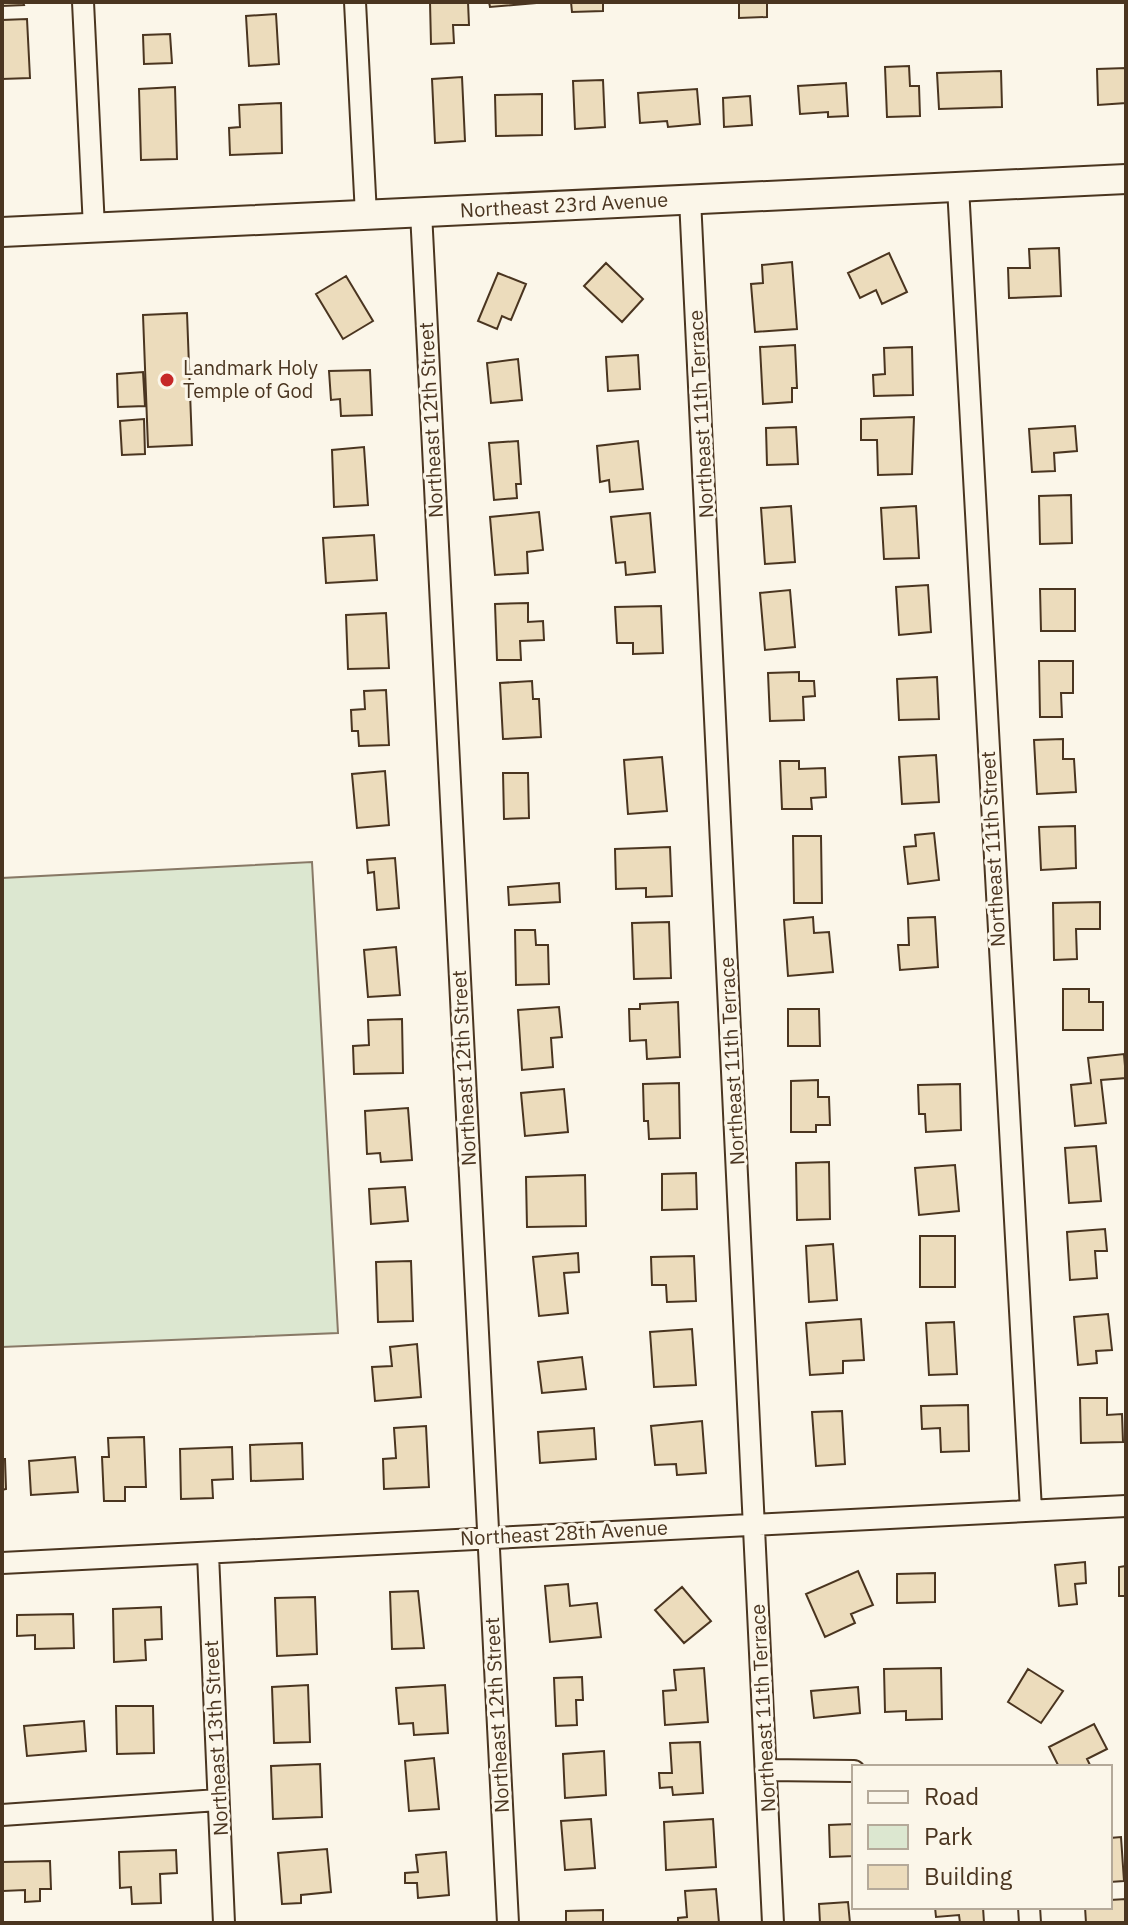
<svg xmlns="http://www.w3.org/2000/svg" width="1128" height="1925" viewBox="0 0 1128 1925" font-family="'IBM Plex Sans',sans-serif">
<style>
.green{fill:#dce7d0;stroke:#887966;stroke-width:2}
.building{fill:#ecdcbc;stroke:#4a3520;stroke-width:2}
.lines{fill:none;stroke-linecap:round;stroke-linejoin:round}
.minor-casing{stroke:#4a3520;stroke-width:24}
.secondary-casing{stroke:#4a3520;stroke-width:32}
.minor{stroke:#fbf6e9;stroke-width:20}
.secondary{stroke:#fbf6e9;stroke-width:28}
.poi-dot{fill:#c62828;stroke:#fbf6e9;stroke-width:3}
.labels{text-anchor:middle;stroke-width:6;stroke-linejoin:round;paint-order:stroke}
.street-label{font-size:20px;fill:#4a3520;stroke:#fbf6e9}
.poi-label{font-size:20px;fill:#4a3520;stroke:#fbf6e9;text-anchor:start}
</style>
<rect width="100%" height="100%" fill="#fbf6e9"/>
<path class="green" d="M312,862l26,471 -336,14v-469z"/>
<path class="building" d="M2,2h21l1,3 -22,1z
M430,2h38l1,23h-16l1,18 -23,1z
M489,2h59l-58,5z
M571,2h32v9l-31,1z
M739,2h28v15l-28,1z
M276,14l3,50 -30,2 -3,-50z
M27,19l3,59 -28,1v-59z
M170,34l2,29 -28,1 -1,-29z
M909,66l1,20h9l1,30 -33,1 -2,-50z
M1126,68v35l-28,2 -1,-36z
M1001,71l1,36 -63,2 -2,-36z
M462,77l3,64 -30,2 -3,-64z
M603,80l2,47 -30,2 -2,-48z
M846,83l2,33 -20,1v-5l-28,2 -2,-28z
M175,87l2,72 -36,1 -2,-71z
M697,89l3,35 -32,3 -1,-6 -27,2 -2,-30z
M542,94v41l-46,1 -1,-41z
M750,96l2,29 -28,2 -1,-29z
M281,103l1,50 -52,2 -1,-27 11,-1 -1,-22z
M1059,248l2,48 -52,2 -1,-30h22l-1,-19z
M889,253l18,39 -25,12 -6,-14 -16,8 -12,-25z
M792,262l5,67 -42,3 -4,-48 12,-1 -1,-18z
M606,263l37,36 -21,23 -38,-36z
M498,273l28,11 -15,36 -9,-4 -5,13 -19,-8z
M346,276l27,45 -30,18 -27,-45z
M187,313l5,132 -44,2 -5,-132z
M795,345l2,43h-5v14l-29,2 -3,-57z
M912,347l1,48 -39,1 -1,-21 12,-1 -1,-26z
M638,355l2,34 -32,2 -2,-34z
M518,359l4,41 -31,3 -4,-40z
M370,370l2,45 -31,1 -1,-17 -9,1 -2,-29z
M143,372l2,34 -27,1 -1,-33z
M914,417l-2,57 -34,1 -1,-35h-16v-21z
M144,419l1,35 -23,1 -2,-34z
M1075,426l2,25 -23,2 1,18 -23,1 -3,-43z
M796,427l2,37 -31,1 -1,-37z
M518,441l3,43h-5l1,14 -23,2 -5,-57z
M638,441l5,48 -33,3 -1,-12 -9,2 -3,-36z
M364,447l4,58 -34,2 -2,-57z
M1071,495l1,48 -32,1 -1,-48z
M791,506l4,56 -30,2 -4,-56z
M916,506l3,52 -35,1 -3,-51z
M539,512l4,38 -16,2 1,21 -33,2 -5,-58z
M650,513l5,59 -29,3 -1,-13 -9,1 -5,-46z
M374,535l3,45 -51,3 -3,-45z
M928,585l3,47 -32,3 -3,-48z
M1040,589h35v42h-34z
M790,590l5,57 -30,3 -5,-57z
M528,603v19l15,-1 1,19 -24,1 1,19h-24l-2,-56z
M661,606l2,47 -30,1v-11h-16l-2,-36z
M386,613l3,55 -41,1 -2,-54z
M1039,661h34v32h-12l1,24h-22z
M799,672v9h15l1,15 -12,1 1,23 -34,1 -2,-48z
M937,677l2,42 -40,1 -2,-41z
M532,681l1,18h6l2,38 -38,2 -3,-56z
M386,690l3,55 -30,1 -1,-15h-6l-1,-21 14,-1 -1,-18z
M1063,739v20h11l2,33 -39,2 -3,-54z
M936,755l3,47 -37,2 -3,-47z
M662,757l5,54 -39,3 -4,-54z
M780,761h19v8l26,-1 1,29 -15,1 1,11h-30z
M385,771l4,54 -32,3 -5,-54z
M503,773h25l1,45 -25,1z
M1075,826l1,42 -35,2 -2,-43z
M934,833l5,47 -31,4 -4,-37 12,-1 -1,-11z
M793,836h28l1,67h-28z
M670,847l2,49 -26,1v-9l-30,1 -1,-40z
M395,858l4,50 -22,2 -3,-38 -6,1 -1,-13z
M559,883l1,19 -51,3 -1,-18z
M1100,902v27h-24l1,30 -23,1 -1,-57z
M813,917l1,16 15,-1 4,40 -45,4 -4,-56z
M935,917l3,50 -38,3 -2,-25h11l-1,-27z
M669,922l2,56 -37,1 -2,-56z
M515,930h20l1,15h12l1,39 -33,1z
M396,947l4,48 -32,2 -4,-47z
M1063,989h26v13h14v28h-40z
M678,1002l2,55 -33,2 -1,-19 -16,1 -1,-32h11v-5z
M559,1007l3,30 -11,1 2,29 -31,3 -4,-60z
M788,1009h31l1,37h-32z
M402,1019l1,54 -49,1 -1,-28 16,-1 -1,-25z
M1124,1054l2,24 -25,2 5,43 -31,3 -4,-41 20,-2 -3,-25z
M818,1080v17h11l1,28h-14v7h-25v-51z
M679,1083l1,55 -31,1 -1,-18h-4l-1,-37z
M960,1084l1,46 -35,2 -1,-18h-6l-1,-29z
M564,1089l4,43 -43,4 -4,-43z
M408,1108l4,52 -31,2 -1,-9 -13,1 -2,-43z
M1096,1146l5,55 -32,2 -4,-55z
M829,1162l1,57 -33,1 -1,-57z
M955,1165l4,46 -40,4 -4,-47z
M696,1173l1,36 -35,1v-36z
M585,1175l1,51 -59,1 -1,-50z
M405,1187l3,34 -37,3 -2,-35z
M1105,1229l2,22h-12l2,27 -27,2 -3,-48z
M920,1236h35v51h-35z
M833,1244l4,56 -28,2 -3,-56z
M578,1253l1,19 -15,1 4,40 -29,3 -6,-59z
M694,1256l2,45 -29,1 -1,-17h-14l-1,-28z
M411,1261l2,60 -35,1 -2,-60z
M1108,1314l4,36 -16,1 1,12 -19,2 -4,-48z
M861,1319l3,41 -21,1v12l-33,2 -4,-52z
M954,1322l3,52 -28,1 -3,-52z
M692,1329l4,56 -42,2 -4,-55z
M417,1344l4,53 -46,4 -3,-34 20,-1 -2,-19z
M582,1357l4,32 -44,4 -4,-31z
M1080,1398h27v17l15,-1 1,28 -42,1z
M968,1405l1,46 -28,1 -1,-24 -18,1 -1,-23z
M842,1411l3,53 -29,2 -4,-54z
M702,1421l4,52 -29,2 -1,-11 -21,1 -4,-39z
M426,1426l3,61 -45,2 -1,-30 13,-1 -2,-30z
M594,1428l2,31 -56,4 -2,-31z
M144,1437l2,50h-21v14h-21l-2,-44h7l-1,-19z
M302,1443l1,36 -52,2 -1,-36z
M232,1447l1,32 -21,1 1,18 -32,1 -1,-50z
M75,1457l3,35 -47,3 -2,-34z
M2,1459h3l1,30 -4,1z
M1085,1562l1,21 -11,1 2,20 -18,2 -4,-41z
M1126,1566v30h-7v-29z
M858,1571l15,34 -22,9 4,9 -30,14 -19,-43z
M935,1573v29l-38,1v-29z
M568,1584l2,22 27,-3 4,34 -51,5 -5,-56z
M682,1587l29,34 -27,22 -29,-33z
M418,1591l6,57 -32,1 -2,-57z
M315,1597l2,57 -40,2 -2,-58z
M161,1607l1,32 -17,1 1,20 -32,2 -1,-53z
M73,1614l1,34 -39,1v-14l-18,1v-21z
M704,1668l4,54 -43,3 -2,-34 13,-1 -2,-20z
M941,1668l1,51 -36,1v-9l-21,1 -1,-43z
M1028,1669l35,22 -22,32 -33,-21z
M582,1677l1,23h-7l1,25 -21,1 -2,-48z
M308,1685l2,57 -36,1 -2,-56z
M445,1685l3,48 -34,2 -1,-12 -14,1 -3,-36z
M858,1687l2,26 -46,5 -3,-27z
M116,1706h37l1,47 -37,1z
M84,1721l2,30 -59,5 -3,-30z
M1094,1724l13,25 -20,10 4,8h-32l-10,-20z
M700,1742l3,51 -30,2 -1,-8 -12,1 -1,-15h13l-2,-30z
M604,1751l2,44 -41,3 -2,-44z
M434,1758l5,51 -30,2 -4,-50z
M320,1764l2,53 -49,2 -2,-53z
M591,1819l4,49 -30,2 -4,-49z
M713,1819l3,48 -50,3 -2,-48z
M854,1824v32l-24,1 -1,-32z
M1121,1837l3,44 -14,1v-44z
M327,1849l4,43 -30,3v8l-19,1 -4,-51z
M176,1850l1,23 -17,1 1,29 -29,1 -1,-17 -11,1 -1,-36z
M446,1852l3,43 -31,3 -1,-15h-12v-10l13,-1 -2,-17z
M50,1861l1,28h-11v12l-15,1v-12l-22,1 -1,-29z
M716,1889l3,34h-41v-5l9,-1 -2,-26z
M1126,1899v24h-40l-1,-16h25v-7z
M848,1902l2,21h-30l-1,-19z
M935,1907h48l1,16h-24l-1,-8 -23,2z
M603,1910v13h-37v-12z"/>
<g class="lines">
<defs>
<path id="minor" d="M83,2l11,226
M355,2l11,213
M958,187l73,1323
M690,199l83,1724
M421,212l87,1711
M208,1554l16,369
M2,1563l1124,-57
M766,1770l88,1
M2,1815l216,-15
M1029,1907l1,16"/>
<path id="secondary" d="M2,232l1124,-53"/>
</defs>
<use href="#minor" class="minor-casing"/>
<use href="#secondary" class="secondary-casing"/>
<use href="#minor" class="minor"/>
<use href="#secondary" class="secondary"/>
</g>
<circle class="poi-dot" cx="167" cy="380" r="8"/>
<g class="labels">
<g class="street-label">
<text transform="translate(564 205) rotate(-3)" y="7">Northeast 23rd Avenue</text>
<text transform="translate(701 414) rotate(-93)" y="7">Northeast 11th Terrace</text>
<text transform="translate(431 420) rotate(-93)" y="7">Northeast 12th Street</text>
<text transform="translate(993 849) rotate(-93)" y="7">Northeast 11th Street</text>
<text transform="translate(732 1061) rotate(-93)" y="7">Northeast 11th Terrace</text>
<text transform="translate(464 1068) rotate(-93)" y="7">Northeast 12th Street</text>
<text transform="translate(564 1533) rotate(-3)" y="7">Northeast 28th Avenue</text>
<text transform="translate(763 1708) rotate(-93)" y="7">Northeast 11th Terrace</text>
<text transform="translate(497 1715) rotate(-93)" y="7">Northeast 12th Street</text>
<text transform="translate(216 1738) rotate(-93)" y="7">Northeast 13th Street</text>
</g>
<g class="poi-label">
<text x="183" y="375">Landmark Holy<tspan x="183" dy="23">Temple of God</tspan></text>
</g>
</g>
<rect width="1128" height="1925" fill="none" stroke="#4a3520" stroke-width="8"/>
<rect x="852" y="1765" width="260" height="144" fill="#fbf6e9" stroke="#b4a999" stroke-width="2"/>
<rect x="868" y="1791" width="40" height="12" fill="#fbf6e9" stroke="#b4a999" stroke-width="2"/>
<text x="924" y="1805" font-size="24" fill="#4a3520">Road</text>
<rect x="868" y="1825" width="40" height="24" fill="#dce7d0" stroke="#b4a999" stroke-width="2"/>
<text x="924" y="1845" font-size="24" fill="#4a3520">Park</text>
<rect x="868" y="1865" width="40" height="24" fill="#ecdcbc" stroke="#b4a999" stroke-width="2"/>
<text x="924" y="1885" font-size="24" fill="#4a3520">Building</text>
</svg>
